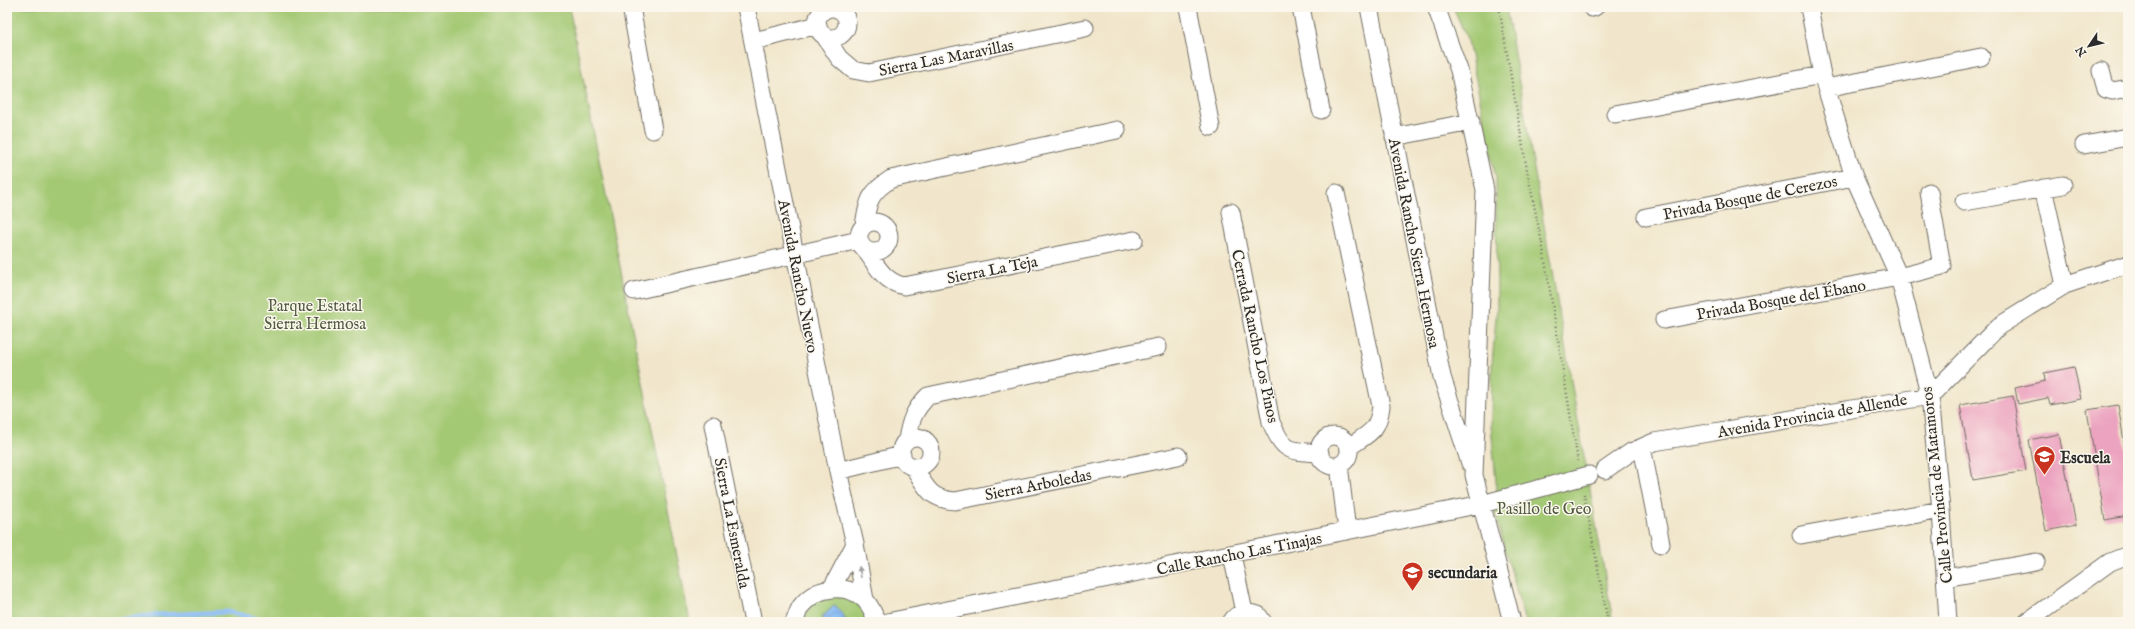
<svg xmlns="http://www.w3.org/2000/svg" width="2135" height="629" viewBox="0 0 2135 629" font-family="'IM FELL English',serif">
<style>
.park{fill:#a4c974;stroke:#687a50}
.water{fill:url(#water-waves);stroke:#5a7390}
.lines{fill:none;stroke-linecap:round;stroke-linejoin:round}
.stream{stroke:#88bbf5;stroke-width:5}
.building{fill:#eca3bf}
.minor-casing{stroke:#706c63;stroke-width:19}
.path{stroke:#706c63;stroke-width:2.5;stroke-dasharray:1 3;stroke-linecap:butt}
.minor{stroke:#fff;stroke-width:17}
.oneway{fill:#a0a0a0}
.labels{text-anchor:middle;stroke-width:3;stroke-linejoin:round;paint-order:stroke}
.street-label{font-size:16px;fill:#2b2b2b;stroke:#fbf7ec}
.park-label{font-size:16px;fill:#4f5a41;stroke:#fbf7ec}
.poi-label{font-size:16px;font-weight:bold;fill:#2b2b2b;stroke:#fbf7ec;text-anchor:start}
</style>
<defs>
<pattern id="water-waves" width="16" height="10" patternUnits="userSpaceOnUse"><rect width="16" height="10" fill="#88bbf5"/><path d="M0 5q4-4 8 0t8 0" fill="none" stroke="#6f98c7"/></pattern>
</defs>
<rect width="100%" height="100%" fill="#fbf7ec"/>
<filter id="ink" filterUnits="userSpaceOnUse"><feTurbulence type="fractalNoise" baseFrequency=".025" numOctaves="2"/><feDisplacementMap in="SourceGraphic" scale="8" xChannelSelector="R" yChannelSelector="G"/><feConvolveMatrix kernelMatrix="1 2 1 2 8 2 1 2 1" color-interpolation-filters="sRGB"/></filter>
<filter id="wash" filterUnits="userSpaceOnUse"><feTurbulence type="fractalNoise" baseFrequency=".012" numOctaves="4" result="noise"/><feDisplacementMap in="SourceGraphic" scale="16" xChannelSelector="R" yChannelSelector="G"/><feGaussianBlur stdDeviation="0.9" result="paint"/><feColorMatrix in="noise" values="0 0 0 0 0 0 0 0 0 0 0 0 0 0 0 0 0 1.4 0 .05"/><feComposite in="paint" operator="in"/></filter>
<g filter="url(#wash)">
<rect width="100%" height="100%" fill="#f1e6cb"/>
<path class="park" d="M7,7h562l121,615h-683z
M1453,7h53l107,615h-88l-30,-109 1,-31 -5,-56 1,-62 5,-58 -1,-128 -28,-137z
M821,594l34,4 16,24h-72z"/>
<path class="water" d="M835,605l11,14 -5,3h-15l-4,-5z"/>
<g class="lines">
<path class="stream" d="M97,622l59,-7 72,-3 43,10"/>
</g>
<g id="blocks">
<path class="building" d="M2074,367l7,32 -31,6 -2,-7 -30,6 -3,-16 30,-7 -1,-8z
M2123,368h5v21h-1z
M2013,396l13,75 -53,9 -13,-75z
M2118,405l10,61v50l-23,4 -18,-110z
M2059,434l17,91 -30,6 -17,-91z"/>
</g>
</g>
<g filter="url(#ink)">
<use href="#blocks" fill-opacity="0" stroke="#706c63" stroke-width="1"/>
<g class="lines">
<defs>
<path id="minor" d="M631,7l22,123
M746,7l92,464 17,73 10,56
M1188,7l23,120
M1301,7l20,103
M1369,7l73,370 28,86
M1436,7l23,63 26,120 -11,285 38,147
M1809,7l13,68 32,102 45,100 31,119 11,114 7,112
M1592,8l3,-1
M817 23a15 15 0 1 1 30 0a15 15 0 1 1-30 0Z
M824,35l15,23 14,12 16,3 216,-45
M754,41l64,-16
M2101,71l5,18 7,2 15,-3
M1826,88l155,-31
M1615,114l207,-39
M1394,137l77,-15
M2084,145l44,-8
M2043,188l22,97
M1336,193l45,213c-3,26 -12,27 -32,41
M1964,202l99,-17
M1231,212l40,210c13,30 17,29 49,31
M1646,217l208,-40
M859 237a15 15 0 1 1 30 0a15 15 0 1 1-30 0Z
M864,225c4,-24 5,-32 27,-46l226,-49
M865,249c11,16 19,33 39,37l230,-46
M634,291l225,-51
M1664,320l235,-43 43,-11 -13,-74
M713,425l40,197
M1319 451a15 15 0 1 1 30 0a15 15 0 1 1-30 0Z
M901 452a15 15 0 1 1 30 0a15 15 0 1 1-30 0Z
M907,440c3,-19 7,-30 21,-44l230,-49
M1642,447l19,97
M1339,465l8,66
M913,466c13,21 16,33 42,35l223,-45
M1605,470l26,-18 23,-10 276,-46 69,-70 66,-41 63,-21
M838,471l64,-16
M1801,535l140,-25
M1232,555l12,57
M1945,578l91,-16
M832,588l23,-44
M794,622c3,-5 4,-13 8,-17 15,-19 46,-22 63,-5 6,6 9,14 12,22
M887,622l595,-118 107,-29
M1231,622c7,-11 15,-10 27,-7l5,7
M2027,622l83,-60 18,-7"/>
</defs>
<use href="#minor" class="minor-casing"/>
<path class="path" d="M1499,7l29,169 15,72 35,214
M1584,494l24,128"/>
<use href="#minor" class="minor"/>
</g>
<defs><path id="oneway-solid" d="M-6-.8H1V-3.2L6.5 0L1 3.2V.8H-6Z"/></defs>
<use class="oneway" href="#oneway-solid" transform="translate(860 572) rotate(-100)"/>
</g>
<defs>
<symbol id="school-pin" viewBox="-11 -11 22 30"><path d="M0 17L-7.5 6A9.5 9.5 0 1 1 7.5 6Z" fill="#c8321e" stroke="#fbf7ec"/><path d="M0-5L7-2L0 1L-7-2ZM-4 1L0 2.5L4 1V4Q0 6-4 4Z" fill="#fff"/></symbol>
</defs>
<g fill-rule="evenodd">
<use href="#school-pin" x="2032" y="444" width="25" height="34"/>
<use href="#school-pin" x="1400" y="560" width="25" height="34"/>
</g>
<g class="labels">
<g class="street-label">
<text transform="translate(946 57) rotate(-11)" y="6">Sierra Las Maravillas</text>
<text transform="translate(1750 197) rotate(-11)" y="6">Privada Bosque de Cerezos</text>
<text transform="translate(1415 243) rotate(79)" y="6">Avenida Rancho Sierra Hermosa</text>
<text transform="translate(992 269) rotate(-11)" y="6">Sierra La Teja</text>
<text transform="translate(799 276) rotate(79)" y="6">Avenida Rancho Nuevo</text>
<text transform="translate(1781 299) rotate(-10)" y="6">Privada Bosque del Ébano</text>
<text transform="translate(1256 336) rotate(78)" y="6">Cerrada Rancho Los Pinos</text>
<text transform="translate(1812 415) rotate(-10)" y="6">Avenida Provincia de Allende</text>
<text transform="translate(1038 484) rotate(-11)" y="6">Sierra Arboledas</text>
<text transform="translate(1936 485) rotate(-96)" y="6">Calle Provincia de Matamoros</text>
<text transform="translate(733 523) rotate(79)" y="6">Sierra La Esmeralda</text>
<text transform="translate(1239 553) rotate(-11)" y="6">Calle Rancho Las Tinajas</text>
</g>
<g class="park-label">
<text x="315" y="311">Parque Estatal<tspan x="315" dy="18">Sierra Hermosa</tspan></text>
<text x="1544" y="514">Pasillo de Geo</text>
</g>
<g class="poi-label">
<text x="2060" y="463">Escuela</text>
<text x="1428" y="578">secundaria</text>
</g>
</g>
<rect width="2135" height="629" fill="none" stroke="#fbf7ec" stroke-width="24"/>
<g transform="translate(2089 46) rotate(235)" stroke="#fbf7ec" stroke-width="3" paint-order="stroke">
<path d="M0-3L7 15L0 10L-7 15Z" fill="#2b2b2b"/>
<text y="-6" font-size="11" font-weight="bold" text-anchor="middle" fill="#2b2b2b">N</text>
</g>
</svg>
